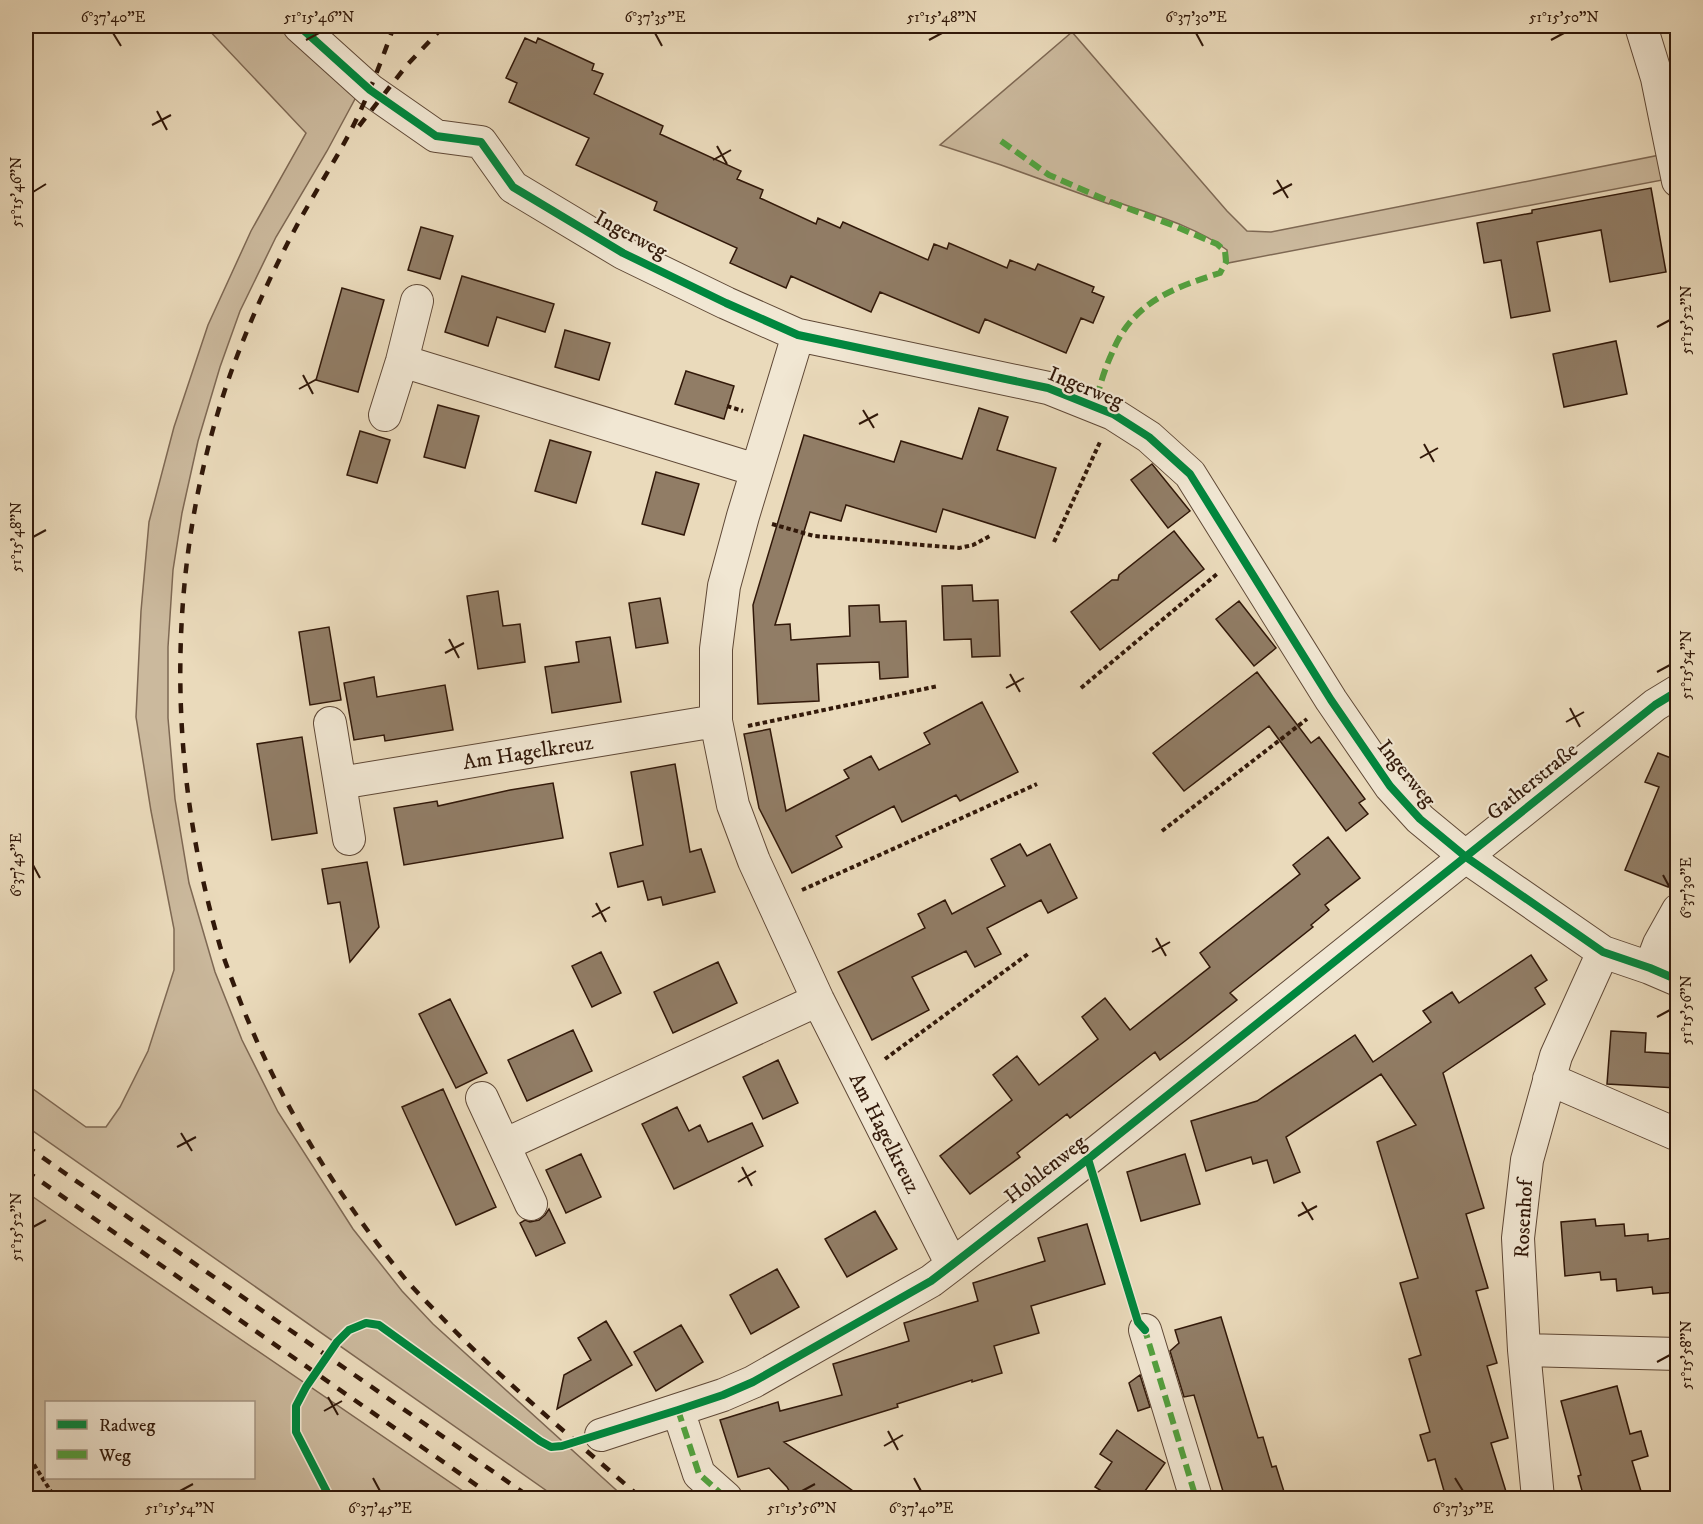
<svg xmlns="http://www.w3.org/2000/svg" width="1703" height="1524" viewBox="0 0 1703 1524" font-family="'IM FELL DW Pica',serif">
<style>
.green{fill:#cbb99d;stroke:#7e6853;stroke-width:1.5;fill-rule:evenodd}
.building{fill:#917d66;stroke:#311809;stroke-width:1.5}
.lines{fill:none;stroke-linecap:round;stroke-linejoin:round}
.minor-casing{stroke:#5f4836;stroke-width:34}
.path{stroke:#311809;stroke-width:4;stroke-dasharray:4.5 3;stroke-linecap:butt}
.minor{stroke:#f1e7d3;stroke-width:32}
.rail{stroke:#311809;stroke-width:4.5;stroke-dasharray:10 10;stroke-linecap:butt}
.quiet{stroke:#52a13e;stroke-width:6;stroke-dasharray:12 6;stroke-linecap:butt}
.cycleway-casing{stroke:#f1e7d3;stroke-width:11}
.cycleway{stroke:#00873e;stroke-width:8}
.ticks{fill:none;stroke:#311809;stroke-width:2}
.labels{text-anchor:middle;stroke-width:4.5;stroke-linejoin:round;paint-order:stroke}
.street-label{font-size:21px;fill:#311809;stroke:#f1e7d3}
.neatline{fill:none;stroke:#311809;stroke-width:2}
.ticks-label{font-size:15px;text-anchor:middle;fill:#311809}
</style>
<rect width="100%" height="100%" fill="#eadabb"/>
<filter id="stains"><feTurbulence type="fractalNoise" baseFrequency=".00333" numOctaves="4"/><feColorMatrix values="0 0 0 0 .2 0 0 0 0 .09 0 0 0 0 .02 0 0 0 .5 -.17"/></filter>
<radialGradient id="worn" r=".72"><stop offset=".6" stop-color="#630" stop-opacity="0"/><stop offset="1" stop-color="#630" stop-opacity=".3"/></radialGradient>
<path class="green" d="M205,26h88l69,60 -35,65 -51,86 -36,74 -20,56 -22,74 -16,72 -9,57 -5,77v71l7,81 14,84 26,89 27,68 36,72 75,117 49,62 31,33 192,174h-68l-531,-372v-42l60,43h20l14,-20 28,-56 26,-81v-41l-23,-118 -15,-94 5,-106 8,-89 25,-95 34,-102 43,-94 55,-98z
M1072,32l155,179 20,20 24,1 399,-79 3,25 -445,85 -1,-13c-31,-24 -80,-37 -116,-50l-2,4 -108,-39 -61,-20z
M26,1192l56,39 391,267h-447zM254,1402v76h-208v-76z"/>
<path class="building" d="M525,38l11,5 2,-5 56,26 -2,6 11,4 -9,20 69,32 -3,8 81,37 -4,8 26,11 -3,8 56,26 2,-6 22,10 3,-6 85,38 6,-16 13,5 2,-6 58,25 3,-8 25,10 3,-6 56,23 -2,5 12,5 -11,26 -12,-5 -15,35 -81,-34 -6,14 -99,-41 -9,20 -80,-36 -5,12 -56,-25 7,-15 -83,-38 3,-8 -81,-37 13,-27 -80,-36 8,-19 -11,-5z
M1651,188l15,84 -56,10 -9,-52 -64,12 13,69 -39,7 -10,-58 -17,3 -7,-40 55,-10v-3z
M421,227l32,9 -13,43 -32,-9z
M462,276l92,28 -9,28 -48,-15 -9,29 -43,-14z
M342,288l42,12 -26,92 -42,-12z
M565,330l45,13 -11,37 -44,-13z
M1616,341l11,53 -63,13 -11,-53z
M686,371l48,15 -10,33 -49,-15z
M438,405l41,11 -14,52 -41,-11z
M979,408l29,9 -11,33 59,18 -21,70 -92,-29 -7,23 -90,-27 -5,16 -31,-9 -35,113 15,-1 1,16 59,-4 -1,-30 30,-1 1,17 26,-1 2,56 -28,2 -1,-17 -62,2 2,37 -61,3 -5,-99 51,-170 90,27 7,-21 61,18z
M360,431l30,9 -13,43 -30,-8z
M550,440l41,12 -15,51 -41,-12z
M1152,464l38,47 -22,17 -37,-48z
M656,472l43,12 -15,51 -42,-11z
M1174,531l30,38 -104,81 -29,-38 41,-32h6l1,-5z
M972,585l1,16 25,-1 2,56 -28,1 -1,-18 -27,1 -2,-54z
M498,591l5,35 17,-2 5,38 -47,7 -11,-73z
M660,598l8,45 -32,5 -7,-45z
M1239,601l37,47 -22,18 -38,-47z
M329,627l12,73 -31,5 -11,-73z
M610,637l11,65 -69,11 -7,-46 34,-5 -3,-20z
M1257,672l54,71 8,-6 46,62 -6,4 9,11 -22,17 -77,-105 -85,65 -31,-38z
M374,677l3,20 68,-12 8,45 -68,11 -1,-6 -30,5 -10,-57z
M982,702l36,70 -58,29 -4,-6 -54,27 -8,-16 -58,30 6,11 -50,26 -33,-65 -15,-74 26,-5 16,82 63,-33 -5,-8 27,-14 8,14 51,-26 -6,-11z
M302,737l15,96 -45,7 -15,-96z
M1676,744h1v120l-9,23 -43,-17 34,-83 -14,-5 13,-29 13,5z
M675,764l15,88 11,-3 14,43 -52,13 -2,-8 -13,3 -5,-19 -25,6 -8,-34 33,-8 -12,-73z
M553,783l10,55 -159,27 -10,-57 43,-7 1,5 72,-16z
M1328,837l32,41 -35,27 4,5 -18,15 2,2 -83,66 7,7 -52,41 -25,19 -5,-8 -85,66 -3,-4 -50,39 3,4 -50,37 -30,-38 72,-56 -19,-25 24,-19 22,29 59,-46 -16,-22 23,-19 25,32 80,-63 -10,-14 100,-79 -7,-9z
M1020,844l7,12 23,-12 27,54 -29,15 -7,-13 -54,28 14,26 -26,13 -9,-16 -54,26 17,33 -57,30 -34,-68 87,-44 -7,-14 27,-14 7,14 53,-28 -14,-27z
M367,862l12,65 -29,35 -10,-60 -12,2 -6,-35z
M601,952l20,41 -29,14 -20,-41z
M1531,955l16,25 -12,8 10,16 -102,69 41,135 -18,6 22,74 -12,3 21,72 -10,3 21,72 -17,5 17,55h-62l-11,-39 -7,2 -8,-26 10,-3 -21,-73 12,-4 -21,-72 18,-5 -41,-136 39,-17 -35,-51 -95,63 14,35 -26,11 -7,-23 -14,4 -2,-7 -45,14 -15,-50 66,-20 98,-66 18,27 58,-40 -8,-11 29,-19 7,11z
M718,962l19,41 -64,30 -19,-41z
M450,999l37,74 -31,15 -37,-74z
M573,1030l19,41 -65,30 -19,-41z
M1611,1031l35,2 -1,19 32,2v34l-70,-4z
M778,1060l20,43 -35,16 -20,-42z
M443,1089l53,118 -40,18 -54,-118z
M677,1107l12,24 11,-6 8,17 44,-19 11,23 -89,43 -32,-65z
M581,1154l20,43 -35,16 -20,-43z
M1185,1154l15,50 -59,17 -14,-49z
M549,1209l16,34 -29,13 -16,-33 5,-3 5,2 9,-2 6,-5z
M875,1211l22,38 -50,28 -22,-38z
M1595,1219l1,7 28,-2 1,12 23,-2v7l25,-3 1,13h3v41l-24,2 -1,-7 -35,4 -1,-12 -15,1 -1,-8 -35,4 -4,-54z
M1087,1224l18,60 -74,22 8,27 -45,13 8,27 -30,9v-2l-75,24 1,3 -114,35 79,56h-70l-6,-11 -18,-19 -31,9 -18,-57 58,-18 2,9 62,-16 -9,-31 76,-23 -5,-18 74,-22 -5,-18 72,-22 -7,-23z
M777,1269l22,38 -48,27 -21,-39z
M1221,1317l37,121 5,-1 9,30 4,-1 10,32h-61l-31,-103 -10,2 -14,-46 9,-8 -4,-13z
M606,1321l26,44 -75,44 7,-34 27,-15 -13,-22z
M681,1325l22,37 -47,29 -22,-39z
M1140,1375l10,32 -12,4 -9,-28z
M1617,1386l13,48 11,-3 7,25 -16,5 11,37h-59l-6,-22 3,-1 -20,-74z
M1117,1430l48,33 -25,35h-27l-18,-11 17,-25 -12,-8z"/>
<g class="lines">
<defs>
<path id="minor" d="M299,26l71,64 66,46 45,6 32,45 110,66 103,50 72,32 250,53 65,26 36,23 41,37 141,226 59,86 30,33 46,38 137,95 47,16 28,12
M1641,26l16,52 21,103
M798,335l-55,181 -19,70 -8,63v72l17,84 21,56 64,139 134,265
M402,361l354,109
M385,415l17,-54 15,-60
M330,723l19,116
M340,783l376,-62
M1650,968l9,-24 19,-34
M1549,1079l129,56
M482,1098l49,106
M504,1145l314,-145
M1145,1330l51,168
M1524,1350l154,4
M678,1410l21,64 27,24
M601,1435l122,-40 30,-13 178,-101 21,-16 136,-106 567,-454 23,-14
M1538,1498l-14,-148 -6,-112 9,-78 29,-104 47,-104"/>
</defs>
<use href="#minor" class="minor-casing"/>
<path class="path" d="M727,406l16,5
M772,524l42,12 145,12 14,-3 17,-9
M1054,542l46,-100
M1081,688l136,-114
M748,726l190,-40
M1162,831l145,-112
M802,890l235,-106
M885,1059l143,-105
M26,1452l29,46"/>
<use href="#minor" class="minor"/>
<path class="rail" d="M394,26c-13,36 -27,74 -45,108 -17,32 -37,63 -54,95 -25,47 -47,96 -65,146 -64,183 -65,385 -10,571 5,16 11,31 17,47 40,105 99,202 170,288 13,15 28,29 41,43 61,62 128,117 193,174
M359,126l48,-61 37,-39
M26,1146l505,352
M26,1171l469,327"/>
<path class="quiet" d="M1001,141l48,34 62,27 61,23 45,19 8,7 1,11 -6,11c-48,15 -88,30 -108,80 -8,17 -13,36 -18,54
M1143,1327l2,3 51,168
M678,1410l21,64 27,24"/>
<defs>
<path id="cycleway" d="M299,26l71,64 66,46 45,6 32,45 110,66 103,50 72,32 250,53 65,26 36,23 41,37 141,226 59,86 30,33 46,38 137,95 47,16 28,12
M1088,1159l50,163 7,8
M330,1498l-34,-66v-26l10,-19 31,-45 12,-12 17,-7 13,2 161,116 11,6 11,-1 116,-36 45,-15 30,-13 178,-101 21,-16 136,-106 567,-454 23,-14"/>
</defs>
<use href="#cycleway" class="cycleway-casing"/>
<use href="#cycleway" class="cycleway"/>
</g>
<path class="ticks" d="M113,33l8,13M655,33l7,13M1196,33l7,13M306,40l13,-7M929,40l13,-7M1551,40l13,-7M157,111l10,19M152,125l19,-10M717,146l10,18M713,160l18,-10M1277,180l11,18M33,192l13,-8M1273,194l19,-10M1657,327l13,-7M303,375l10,19M299,389l18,-10M863,410l11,18M859,424l19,-10M1424,444l10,18M1420,458l18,-10M33,537l13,-7M449,639l10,19M445,653l19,-10M1657,672l13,-7M1010,674l10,18M1006,688l18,-10M1570,708l10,19M1566,722l18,-10M33,865l7,13M1663,875l7,13M596,903l10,19M592,917l18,-10M1156,938l10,18M1152,952l18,-10M1657,1017l13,-7M181,1133l11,18M177,1147l19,-10M742,1167l10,19M738,1182l18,-11M1302,1202l11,18M1298,1216l19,-10M33,1227l13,-7M1657,1362l13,-7M328,1397l10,18M324,1411l18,-10M888,1431l10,19M884,1446l19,-11M373,1478l7,13M914,1478l7,13M1455,1478l8,13M180,1491l13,-7M802,1491l13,-7"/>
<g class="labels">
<g class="street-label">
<text transform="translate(631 234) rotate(28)" y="7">Ingerweg</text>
<text transform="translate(1086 387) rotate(22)" y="7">Ingerweg</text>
<text transform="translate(528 752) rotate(-9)" y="7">Am Hagelkreuz</text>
<text transform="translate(1407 773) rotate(51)" y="7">Ingerweg</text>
<text transform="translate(1532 781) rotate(-39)" y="7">Gatherstraße</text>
<text transform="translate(885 1133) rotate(63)" y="7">Am Hagelkreuz</text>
<text transform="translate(1045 1169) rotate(-38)" y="7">Hohlenweg</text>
<text transform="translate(1523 1219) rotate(-87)" y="7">Rosenhof</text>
</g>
</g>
<rect width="1703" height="1524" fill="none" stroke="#eadabb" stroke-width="66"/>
<rect x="45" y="1401" width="210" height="78" fill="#f1e7d3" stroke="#a49482" stroke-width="1.5"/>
<rect x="57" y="1420" width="30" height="9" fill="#00873e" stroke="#a49482" stroke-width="1.5"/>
<text x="99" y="1431" font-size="18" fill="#311809">Radweg</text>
<rect x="57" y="1450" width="30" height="9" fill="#52a13e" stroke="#a49482" stroke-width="1.5"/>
<text x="99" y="1461" font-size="18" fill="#311809">Weg</text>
<rect x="33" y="33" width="1637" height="1458" class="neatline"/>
<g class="ticks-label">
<text x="113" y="22">6°37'40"E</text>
<text x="319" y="22">51°15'46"N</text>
<text x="655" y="22">6°37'35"E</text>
<text x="942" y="22">51°15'48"N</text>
<text x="1196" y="22">6°37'30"E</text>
<text x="1564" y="22">51°15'50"N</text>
<text transform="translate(16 192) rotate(-90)" y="5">51°15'46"N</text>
<text transform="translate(1686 320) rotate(-90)" y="5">51°15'52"N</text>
<text transform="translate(16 537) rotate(-90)" y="5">51°15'48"N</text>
<text transform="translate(1686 665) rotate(-90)" y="5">51°15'54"N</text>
<text transform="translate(16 865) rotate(-90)" y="5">6°37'45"E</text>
<text transform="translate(1686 888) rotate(-90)" y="5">6°37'30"E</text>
<text transform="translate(1686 1010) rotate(-90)" y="5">51°15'56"N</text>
<text transform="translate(16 1227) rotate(-90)" y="5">51°15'52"N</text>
<text transform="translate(1686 1355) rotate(-90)" y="5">51°15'58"N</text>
<text x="180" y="1513">51°15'54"N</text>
<text x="380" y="1513">6°37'45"E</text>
<text x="802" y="1513">51°15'56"N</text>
<text x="921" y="1513">6°37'40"E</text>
<text x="1463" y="1513">6°37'35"E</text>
</g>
<rect width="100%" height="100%" filter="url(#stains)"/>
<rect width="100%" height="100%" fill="url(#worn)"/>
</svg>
